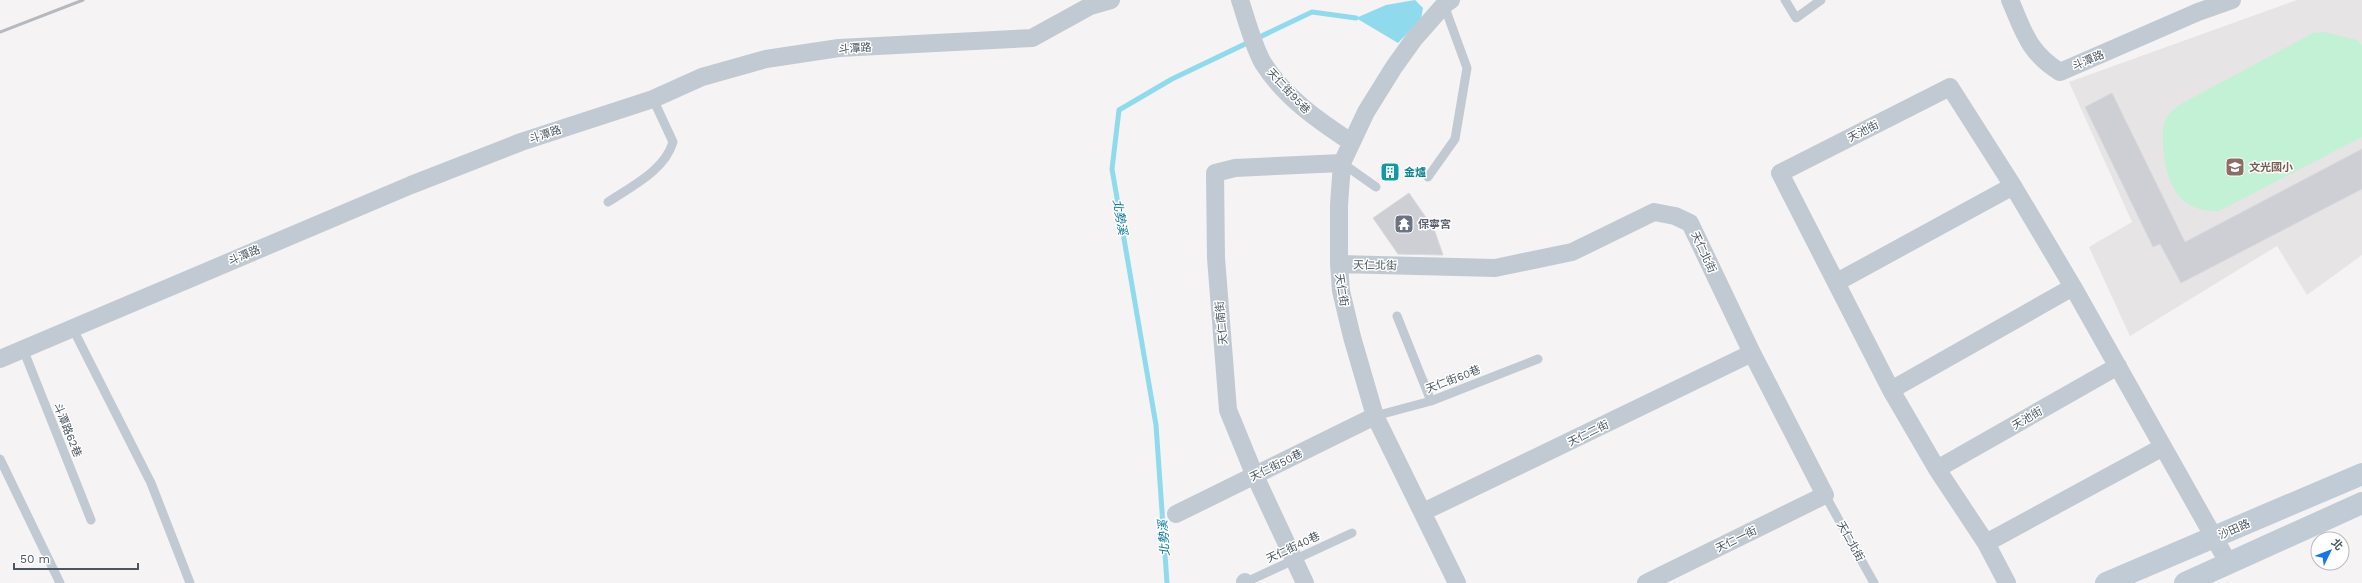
<svg xmlns="http://www.w3.org/2000/svg" width="2362" height="583" viewBox="0 0 2362 583" font-family="'Work Sans','Noto Sans TC',sans-serif">
<style>
.education{fill:#e6e4e5}
.green{fill:#c3f1d5}
.water{fill:#90daee}
.lines{fill:none;stroke-linecap:round;stroke-linejoin:round}
.stream{stroke:#90daee;stroke-width:5}
.building{fill:#cdcfd5;stroke:#d7d9de}
.lane{stroke:#c1cad2;stroke-width:9}
.street{stroke:#c1cad2;stroke-width:18}
.secondary{stroke:#c1cbd6;stroke-width:22}
.rail{stroke:#b5b8bd;stroke-width:3}
.labels{text-anchor:middle;stroke-width:3;stroke-linejoin:round;paint-order:stroke}
.street-label{font-size:11px;fill:#4a5661;stroke:#fff}
.education-label{font-size:11px;font-weight:bold;fill:#785e54;stroke:#fff;text-anchor:start}
.culture-label{font-size:11px;font-weight:bold;fill:#0d838f;stroke:#fff;text-anchor:start}
.worship-label{font-size:11px;font-weight:bold;fill:#5b616d;stroke:#fff;text-anchor:start}
.water-label{font-size:12px;font-style:italic;fill:#0c7c9b;stroke:#fff}
</style>
<rect width="100%" height="100%" fill="#f5f3f3"/>
<path class="education" d="M2297,0h65v255l-55,40 -30,-49 -147,90 -41,-89 43,-25 -63,-140z"/>
<path class="green" d="M2325,32l32,8 5,5v92l-143,74c-41,2 -54,-30 -56,-66 0,-7 -1,-17 2,-24 2,-6 10,-12 14,-16l134,-72z"/>
<path class="water" d="M1415,0l8,8 -2,11 -23,24 -42,-25 30,-13z"/>
<g class="lines">
<path class="stream" d="M1167,583l-11,-158 -44,-256 7,-59 53,-31 140,-67 44,6"/>
</g>
<path class="building" d="M2112,93l73,149 177,-93v40l-181,94 -21,-39 -7,3 -68,-140z
M1409,193l25,36 9,26 -45,-1 -25,-36z"/>
<g class="lines">
<path class="lane" d="M1785,0l11,18 25,-18
M1342,163l34,24
M1428,177l27,-38 12,-71 -23,-63
M608,202c24,-16 57,-32 65,-60l-20,-43
M1397,316l34,85
M72,327l79,156 39,100
M23,349l68,171
M1375,416l56,-15 107,-42
M0,459l60,124
M1825,495l49,88
M1244,583l108,-50"/>
<path class="street" d="M1240,0c6,18 14,48 23,63 21,34 56,58 88,79
M1451,0l-7,5 -30,34 -20,28 -28,45 -24,51 -3,42v59l2,27 11,46 23,79 82,167
M2010,0c14,32 18,52 50,72l138,-60 34,-12
M1339,264l156,4 77,-16 82,-40 21,4 15,7 62,130 73,142 -179,88
M1837,282l176,-96 60,101 156,277
M0,359l411,-174 110,-43 132,-43 49,-22 64,-18 73,-11 193,-10 58,-32 21,-6
M1891,390l182,-103
M1937,469l181,-103
M1423,512l329,-159
M1176,514l199,-98
M1986,543l177,-96
M1245,582v1
M1305,583l-50,-107 -27,-66 -12,-152 -1,-85 20,-5 107,-5
M2007,583l-21,-40 -49,-74 -46,-79 -111,-217 170,-86 63,99"/>
<path class="secondary" d="M2106,583l256,-109
M2185,583l177,-80"/>
<path class="rail" d="M0,32l83,-32"/>
</g>
<defs>
<symbol id="school-square" viewBox="-11 -11 22 22"><rect x="-9" y="-9" width="18" height="18" rx="4" fill="#8d6e63" stroke="#fff"/><path d="M0-5L7-2L0 1L-7-2ZM-4 1L0 2.5L4 1V4Q0 6-4 4Z" fill="#fff"/></symbol>
<symbol id="building-square" viewBox="-11 -11 22 22"><rect x="-9" y="-9" width="18" height="18" rx="4" fill="#0f9aa8" stroke="#fff"/><path d="M-4-6H4V6H1V3H-1V6H-4ZM-2.5-4.3h1.7v1.8h-1.7ZM.8-4.3h1.7v1.8H.8ZM-2.5-1h1.7V.8h-1.7ZM.8-1h1.7V.8H.8Z" fill="#fff"/></symbol>
<symbol id="temple-square" viewBox="-11 -11 22 22"><rect x="-9" y="-9" width="18" height="18" rx="4" fill="#6b7280" stroke="#fff"/><path d="M0-6L5-2H3V0L6.5 2.5H4V6H1.5V3h-3V6H-4V2.5H-6.5L-3 0V-2H-5Z" fill="#fff"/></symbol>
</defs>
<g fill-rule="evenodd">
<use href="#school-square" x="2224" y="156" width="22" height="22"/>
<use href="#building-square" x="1379" y="161" width="22" height="22"/>
<use href="#temple-square" x="1393" y="213" width="22" height="22"/>
</g>
<g class="labels">
<g class="street-label">
<text transform="translate(855 48) rotate(-4)" y="4">斗潭路</text>
<text transform="translate(2088 60) rotate(-23)" y="4">斗潭路</text>
<text transform="translate(1289 91) rotate(47)" y="4">天仁街95巷</text>
<text transform="translate(1863 131) rotate(-27)" y="4">天池街</text>
<text transform="translate(545 134) rotate(-18)" y="4">斗潭路</text>
<text transform="translate(1704 252) rotate(65)" y="4">天仁北街</text>
<text transform="translate(244 255) rotate(-23)" y="4">斗潭路</text>
<text transform="translate(1375 265) rotate(1)" y="4">天仁北街</text>
<text transform="translate(1342 290) rotate(81)" y="4">天仁街</text>
<text transform="translate(1221 323) rotate(-95)" y="4">天仁南街</text>
<text transform="translate(1453 379) rotate(-21)" y="4">天仁街60巷</text>
<text transform="translate(2027 418) rotate(-30)" y="4">天池街</text>
<text transform="translate(68 430) rotate(68)" y="4">斗潭路62巷</text>
<text transform="translate(1588 433) rotate(-26)" y="4">天仁二街</text>
<text transform="translate(1276 465) rotate(-26)" y="4">天仁街50巷</text>
<text transform="translate(2234 529) rotate(-24)" y="4">沙田路</text>
<text transform="translate(1736 539) rotate(-26)" y="4">天仁一街</text>
<text transform="translate(1851 541) rotate(61)" y="4">天仁北街</text>
<text transform="translate(1293 547) rotate(-25)" y="4">天仁街40巷</text>
</g>
<g class="education-label">
<text x="2249" y="171">文光國小</text>
</g>
<g class="culture-label">
<text x="1404" y="176">金爐</text>
</g>
<g class="worship-label">
<text x="1418" y="228">保寧宮</text>
</g>
<g class="water-label">
<text transform="translate(1120 217) rotate(80)" y="4">北勢溪</text>
<text transform="translate(1164 538) rotate(-94)" y="4">北勢溪</text>
</g>
</g>
<g transform="translate(2330 551) rotate(47)"><circle r="19" fill="#ffffff" stroke="#b7bbc0"/>
<path d="M0-3L7 15L0 10L-7 15Z" fill="#1a73e8"/>
<text y="-6" font-size="11" font-weight="bold" text-anchor="middle" fill="#4a5661">北</text>
</g>
<path d="M14 563v6h124v-6" fill="none" stroke="#4a5661" stroke-width="2"/>
<text x="20" y="563" font-size="12" fill="#4a5661" stroke="#ffffff" stroke-width="3" paint-order="stroke">50 m</text>
</svg>
